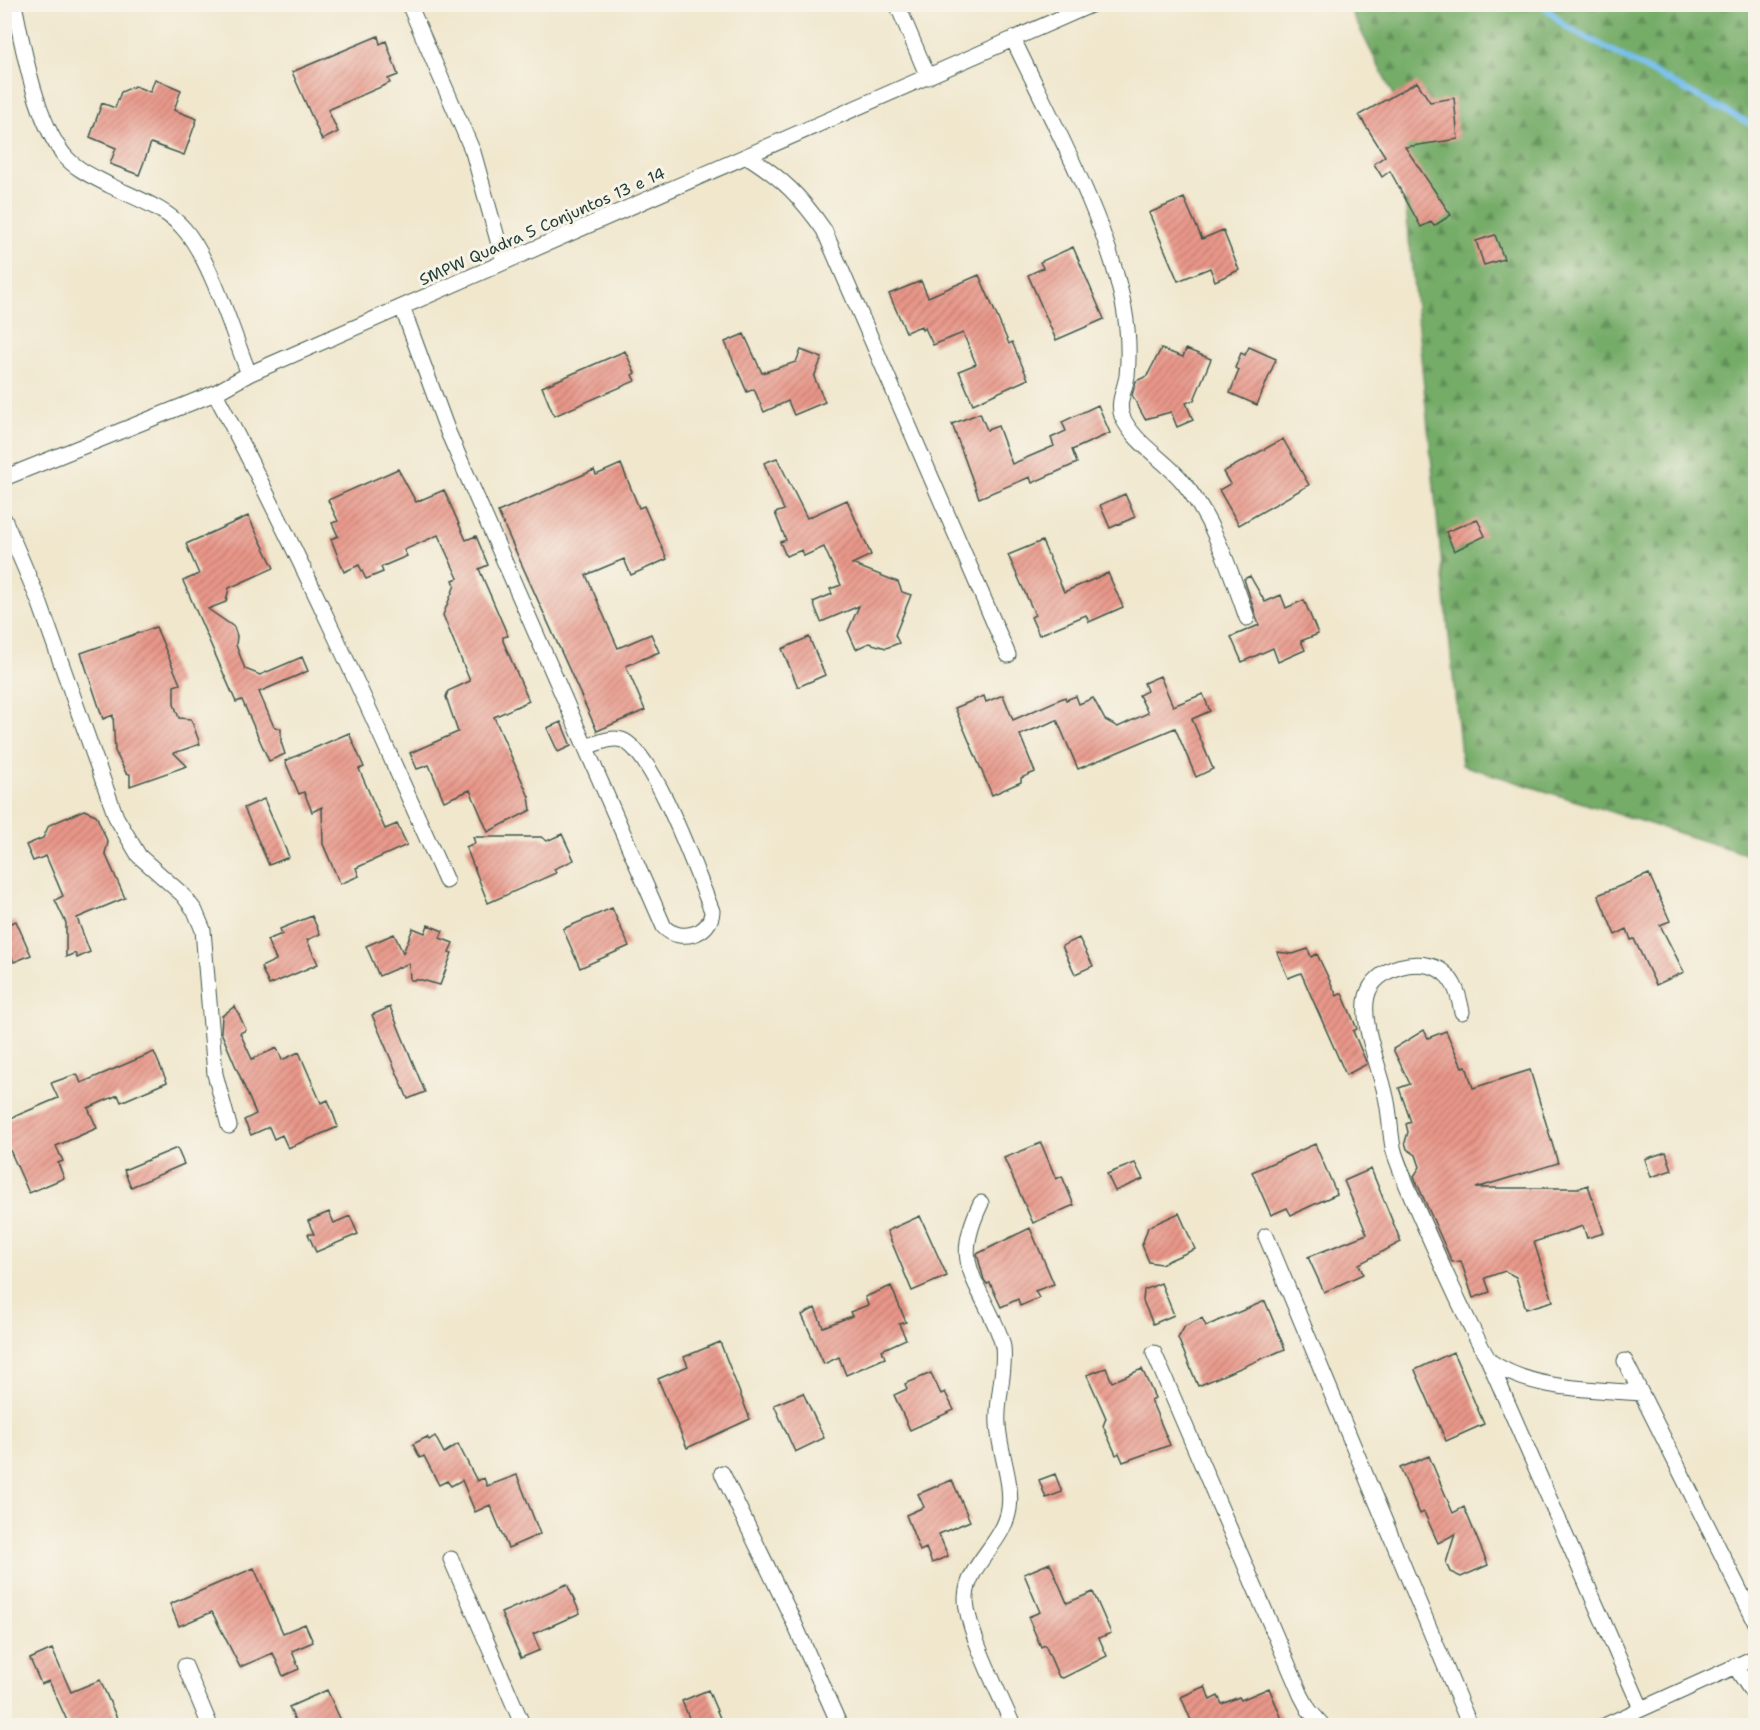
<svg xmlns="http://www.w3.org/2000/svg" width="1760" height="1730" viewBox="0 0 1760 1730" font-family="'Shantell Sans',sans-serif">
<style>
.forest{fill:url(#forest-firs);stroke:#4a744e;stroke-width:1.5}
.lines{fill:none;stroke-linecap:round;stroke-linejoin:round}
.stream{stroke:#76bfee;stroke-width:6}
.building{fill:url(#building-hatch)}
.minor-casing{stroke:#3e564b;stroke-width:17}
.minor{stroke:#fff;stroke-width:15}
.labels{text-anchor:middle;stroke-width:6;stroke-linejoin:round;paint-order:stroke}
.street-label{font-size:16px;fill:#1f3d34;stroke:#f7f3e8}
</style>
<defs>
<pattern id="forest-firs" width="22" height="20" patternUnits="userSpaceOnUse" patternTransform="scale(1.5)"><rect width="22" height="20" fill="#75ac68"/><path d="M5 1l3.5 6h-7zM16 11l3.5 6h-7z" fill="#5f8d56"/></pattern>
<pattern id="building-hatch" width="6" height="6" patternUnits="userSpaceOnUse" patternTransform="scale(1.5)"><rect width="6" height="6" fill="#e99789"/><path d="M-1 1l2-2M0 6l6-6M5 7l2-2" fill="none" stroke="#bc7c71"/></pattern>
</defs>
<rect width="100%" height="100%" fill="#f7f3e8"/>
<filter id="ink" filterUnits="userSpaceOnUse"><feTurbulence type="fractalNoise" baseFrequency=".0167" numOctaves="2"/><feDisplacementMap in="SourceGraphic" scale="12" xChannelSelector="R" yChannelSelector="G"/><feConvolveMatrix kernelMatrix="1 2 1 2 8 2 1 2 1" color-interpolation-filters="sRGB"/></filter>
<filter id="wash" filterUnits="userSpaceOnUse"><feTurbulence type="fractalNoise" baseFrequency=".008" numOctaves="4" result="noise"/><feDisplacementMap in="SourceGraphic" scale="24" xChannelSelector="R" yChannelSelector="G"/><feGaussianBlur stdDeviation="1.35" result="paint"/><feColorMatrix in="noise" values="0 0 0 0 0 0 0 0 0 0 0 0 0 0 0 0 0 1.4 0 .05"/><feComposite in="paint" operator="in"/></filter>
<g filter="url(#wash)">
<rect width="100%" height="100%" fill="#f0e7cd"/>
<path class="forest" d="M1348,5h407v852l-293,-92 -67,-666z"/>
<g class="lines">
<path class="stream" d="M1542,4l23,22 191,101"/>
</g>
<g id="blocks">
<path class="building" d="M378,36l2,8 6,-3 12,34 -10,4 2,4 -62,27 10,22 -16,8 -30,-68z
M155,79l26,11 -7,20 23,9 -13,36 -33,-12 -12,32 -29,-11 6,-16 -26,-11 12,-34 13,5 6,-16 14,-6 15,6z
M1417,82l13,20 24,-4 4,41 -53,8 46,68 -17,11 -3,-4 -10,5 -31,-56 -8,6 -8,-13 11,-8 -26,-41z
M1184,198l18,41 21,-9 16,40 -24,11 -5,-13 -32,13 -29,-68z
M1495,235l9,24 -20,6 -8,-24z
M1073,247l31,72 -48,21 -28,-65 15,-7 -3,-6z
M979,275l30,69 3,-2 16,37 -55,25 -14,-33 17,-7 -13,-31 -30,12 -8,-17 -3,2 -1,-4 -15,6 -17,-38 32,-13 7,16z
M744,334l18,39 34,-11 5,-12 21,8 -8,19 11,25 -31,13 -6,-14 -24,11 -10,-23 -7,3 -22,-50z
M1249,347l27,12 -19,46 -27,-12 9,-23 -4,-2 6,-15 4,2z
M1161,349l22,8 3,-8 25,10 -17,41 -8,3 7,17 -16,7 -6,-15 -26,7 -13,-24 4,-14 11,-5z
M625,351l10,22 -3,2 3,6 -81,35 -12,-29z
M1098,405l12,28 -38,17 5,13 -45,20 -2,-6 -51,21 -27,-74 28,-11 7,17 11,-4 14,38 42,-18 -3,-8 15,-7 -4,-9z
M1283,439l26,46 -70,40 -20,-35 11,-6 -7,-12z
M777,458l30,60 40,-18 24,55 -19,9 46,18 4,10 9,3 -16,40 4,8 -13,5 -17,-5 -13,6 -8,-18 11,-25 -38,16 -8,-20 19,-8 -2,-5 11,-4 -17,-38 -20,9 -2,-6 -16,6 -6,-14 6,-2 -11,-27 9,-3 -20,-47z
M621,464l18,44 5,-2 23,53 -36,16 -7,-16 -38,16 32,73 33,-14 8,18 -33,14 19,44 -48,21 -99,-219 96,-42 2,5z
M398,469l18,33 28,-12 22,50 10,-4 12,29 -9,4 29,67 -5,1v4l26,60 -35,16 35,80 2,13 -43,22 -18,-42 -26,11 -15,-36 -12,4 -7,-16 48,-21 -12,-35 2,-6 22,-10 -27,-66 12,-30 -2,-5 5,-2 -20,-43 -34,15 3,6 -26,11 2,5 -17,7 -7,-14 -15,7 -13,-33 7,-3 -6,-13 6,-2 -10,-21z
M1125,494l10,23 -25,11 -10,-23z
M248,516l26,52 -45,20 -3,14 -18,7 26,18 3,9 -1,9 9,24 15,6 42,-18 6,14 -49,21 15,35 7,2v13l4,12 -16,7 -27,-61 -6,2 -53,-121 16,-7 -13,-30z
M1477,519l8,17 -31,15 -8,-19z
M1042,541l22,51 44,-19 15,34 -34,15 -3,-7 -47,20 -8,-18 4,-2 -27,-60z
M1250,576l15,26 16,-7 5,13 18,-8 14,34 -17,7 4,9 -27,12 -5,-14 -31,14 -11,-25 28,-12 -15,-46z
M156,627l24,57 -6,2v18l5,14 12,1 9,25 -26,9 13,13 -57,20v-12l-4,-1 -11,-22 -2,-36 -10,4 -22,-66z
M809,637l16,38 -27,12 -16,-38z
M1160,676l13,30 30,-12 7,17 -18,8 21,50 -17,8 -21,-49 -97,41 -21,-49 -37,15 15,37 -14,6v4l-29,13 -37,-87 29,-12 2,6 17,-7 10,25 52,-23 1,3 10,-4 3,8 14,-6 12,22 13,7 30,-14 -9,-18 8,-4 -3,-8z
M561,722l10,24 -13,6 -11,-24z
M349,733l15,34 -5,2 26,60 12,-5 10,21 -51,23 3,8 -19,8 -17,-40 -1,-37 -10,5 -8,-20 -5,2 -14,-33z
M264,799l25,58 -20,8 -25,-57z
M84,810l12,5 12,28 -3,10 20,45 -48,20 13,34 -13,6 -2,-5 -9,4v-34l-11,-23 8,-4 -17,-40 -13,5 -7,-16 17,-7 6,-13z
M562,834l12,26 -20,9 2,4 -68,30 -22,-56 9,-4 -2,-6h68l6,4z
M1649,874l21,47 -10,4 24,47 -28,13 -22,-46 -3,1 -4,-11 -12,6 -17,-40z
M612,908l17,38 -49,22 -17,-39z
M312,916l8,18 -13,6 11,24 -49,21 -8,-18 15,-7 -9,-20 15,-6 -2,-5z
M16,921l15,34 -17,7 -10,-23v-13z
M428,925l15,6 -3,7 13,5 -4,9 3,1 -12,32 -18,-5h-12l-1,-17 -30,13 -13,-30 28,-12 9,19 10,-25 12,5z
M1079,938l14,28 -18,8 -13,-28z
M1308,949l3,8 6,-3 20,42 5,-3 15,36 -4,2 14,33 -21,11 -45,-102 -13,5 -11,-26 16,2z
M235,1006l11,24 -6,3 12,26 25,-11 5,12 17,-8 22,51 7,-3 10,27 -50,21 -6,-13 -8,4 -5,-12 -18,8 -7,-15 12,-6 -35,-82 1,-16z
M390,1007l35,85 -17,7 -36,-84z
M1424,1030l4,8 18,-7 16,36 4,-1 7,22 57,-18 28,93 -82,25h104l8,-3 16,48 -17,5 -4,-12 -49,16 19,59 -27,8 -10,-32 -11,-6 -20,7 5,14 -17,6 -12,-37 -9,1 -36,-81 -2,-5 6,-9 -4,-12 -9,-6 -2,-7 3,-10 -2,-8 5,-2 -12,-34 11,-4 -17,-35z
M154,1052l13,30 -46,20 -3,-7 -30,13 9,20 -41,18 7,15 -5,2 6,15 -35,15 -20,-45 -5,2v-29l54,-23 -7,-15 26,-9 4,9z
M1041,1143l15,36 6,-3 12,29 -41,18 -29,-65z
M1315,1144l22,50 -46,21 -4,-7 -16,7 -19,-43z
M177,1148l7,16 -53,23 -7,-17z
M1666,1152l6,18 -21,7 -6,-18z
M1135,1163l8,16 -28,12 -8,-17z
M1371,1169l30,73 -42,22 4,10 -39,18 -16,-35 59,-23 -23,-53z
M329,1212l5,11 16,-7 8,18 -42,18 -8,-18h6l-6,-13z
M1179,1213l16,36 -34,15 -12,-2 -7,-17 6,-18z
M920,1216l27,60 -35,15 -25,-60z
M1030,1228l24,56 -19,7 4,7 -19,8 -2,-7 -17,8 -11,-24 -3,1 -3,-4 -7,-26z
M1161,1283l13,32 -21,9 -10,-23 1,-11z
M891,1286l15,36 -7,2 7,15 -24,11 3,8 -39,17 -7,-18 -15,7 -22,-49 13,-7 8,19 29,-11 -2,-4 18,-7 -3,-8z
M1265,1301l20,48 -87,37 -20,-48 7,-12 17,-8 4,8z
M720,1342l30,77 -63,29 -29,-69 30,-13 -4,-9z
M1453,1352l31,72 -38,17 -31,-71z
M1106,1368l6,14 30,-13 13,29 -4,2 19,45 -47,17 -4,-9 -3,2 -13,-29 3,-8 -19,-43z
M931,1373l10,21 4,-2 9,18 -44,20 -16,-35 13,-6 -2,-5z
M803,1393l21,45 -29,14 -21,-47z
M435,1436l9,17 14,-9 19,37 7,-3 3,8 30,-11 23,59 -32,14 -18,-43 -15,7 -13,-32 -11,6 -4,-5 -8,4 -15,-29 -4,2 -7,-14 14,-7 2,3z
M1429,1456l24,57 11,-6 24,58 -27,12 -11,-5 -4,-9 9,-29 -17,9 -14,-31 -4,2 -20,-46z
M1055,1474l7,18 -16,6 -7,-18z
M952,1480l18,41 -31,13 9,22 -16,7 -6,-15 -6,3 -14,-36 18,-8 -6,-13z
M1050,1563l17,40 26,-11 18,41 -12,5 8,18 -44,22 -4,-1 -14,-32 -4,2 -13,-30 12,-5 -16,-38z
M254,1568l29,65 22,-9 8,18 -21,9 7,18 -16,7 -10,-23 -33,14 -28,-55 -33,14 -9,-22z
M567,1584l13,29 -47,21 7,16 -19,8 -20,-45z
M52,1649l19,43 29,-12 20,45h-51l-20,-44 -8,3 -11,-25z
M1205,1686l5,14 8,-4 4,8 17,-7 2,3 28,-12 13,31 -14,6h-75l-12,-28z
M327,1690l16,35h-46l-8,-18z
M708,1690l15,35h-31l-10,-24z"/>
</g>
</g>
<g filter="url(#ink)">
<use href="#blocks" fill-opacity="0" stroke="#3e564b" stroke-width="1.5"/>
<g class="lines">
<defs>
<path id="minor" d="M14,4c9,44 22,117 50,151 11,14 30,22 45,30 24,12 57,23 75,44 27,31 49,105 65,145
M409,4l64,148 31,110
M897,4l31,73
M1013,39c38,80 95,182 111,269 4,21 5,47 3,68 -2,13 -10,27 -5,40 11,27 44,44 61,66 31,39 48,90 64,136
M749,157c34,22 52,40 75,73l184,425
M402,307l46,125 216,495c15,16 47,8 48,-16 -14,-34 -58,-160 -90,-171 -11,-4 -26,4 -36,7
M215,393c84,159 158,323 231,488
M4,478l211,-85 34,-19 844,-370
M4,519l35,82 77,216 23,39 44,39 12,16 8,19 12,144 14,52
M1462,1012c-3,-15 -6,-30 -19,-40 -22,-17 -69,-5 -76,24 -7,29 15,76 20,106 3,15 3,30 6,45 4,22 87,206 98,215 42,29 102,27 150,31
M981,1203c-24,50 -14,64 9,110 5,11 11,22 13,34 3,25 -7,52 -5,77 1,28 15,57 11,85 -5,34 -42,55 -43,89 0,32 34,96 47,128
M1266,1236l204,490
M1154,1353l147,342 8,15 14,16
M1489,1361l152,347
M1625,1361l131,262
M722,1473l69,143 49,110
M451,1559l72,167
M185,1666l25,60
M1735,1666l21,32
M1604,1726l152,-69"/>
</defs>
<use href="#minor" class="minor-casing"/>
<use href="#minor" class="minor"/>
</g>
</g>
<g class="labels">
<g class="street-label">
<text transform="translate(542 226) rotate(-24)" y="6">SMPW Quadra 5 Conjuntos 13 e 14</text>
</g>
</g>
<rect width="1760" height="1730" fill="none" stroke="#f7f3e8" stroke-width="24"/>
</svg>
